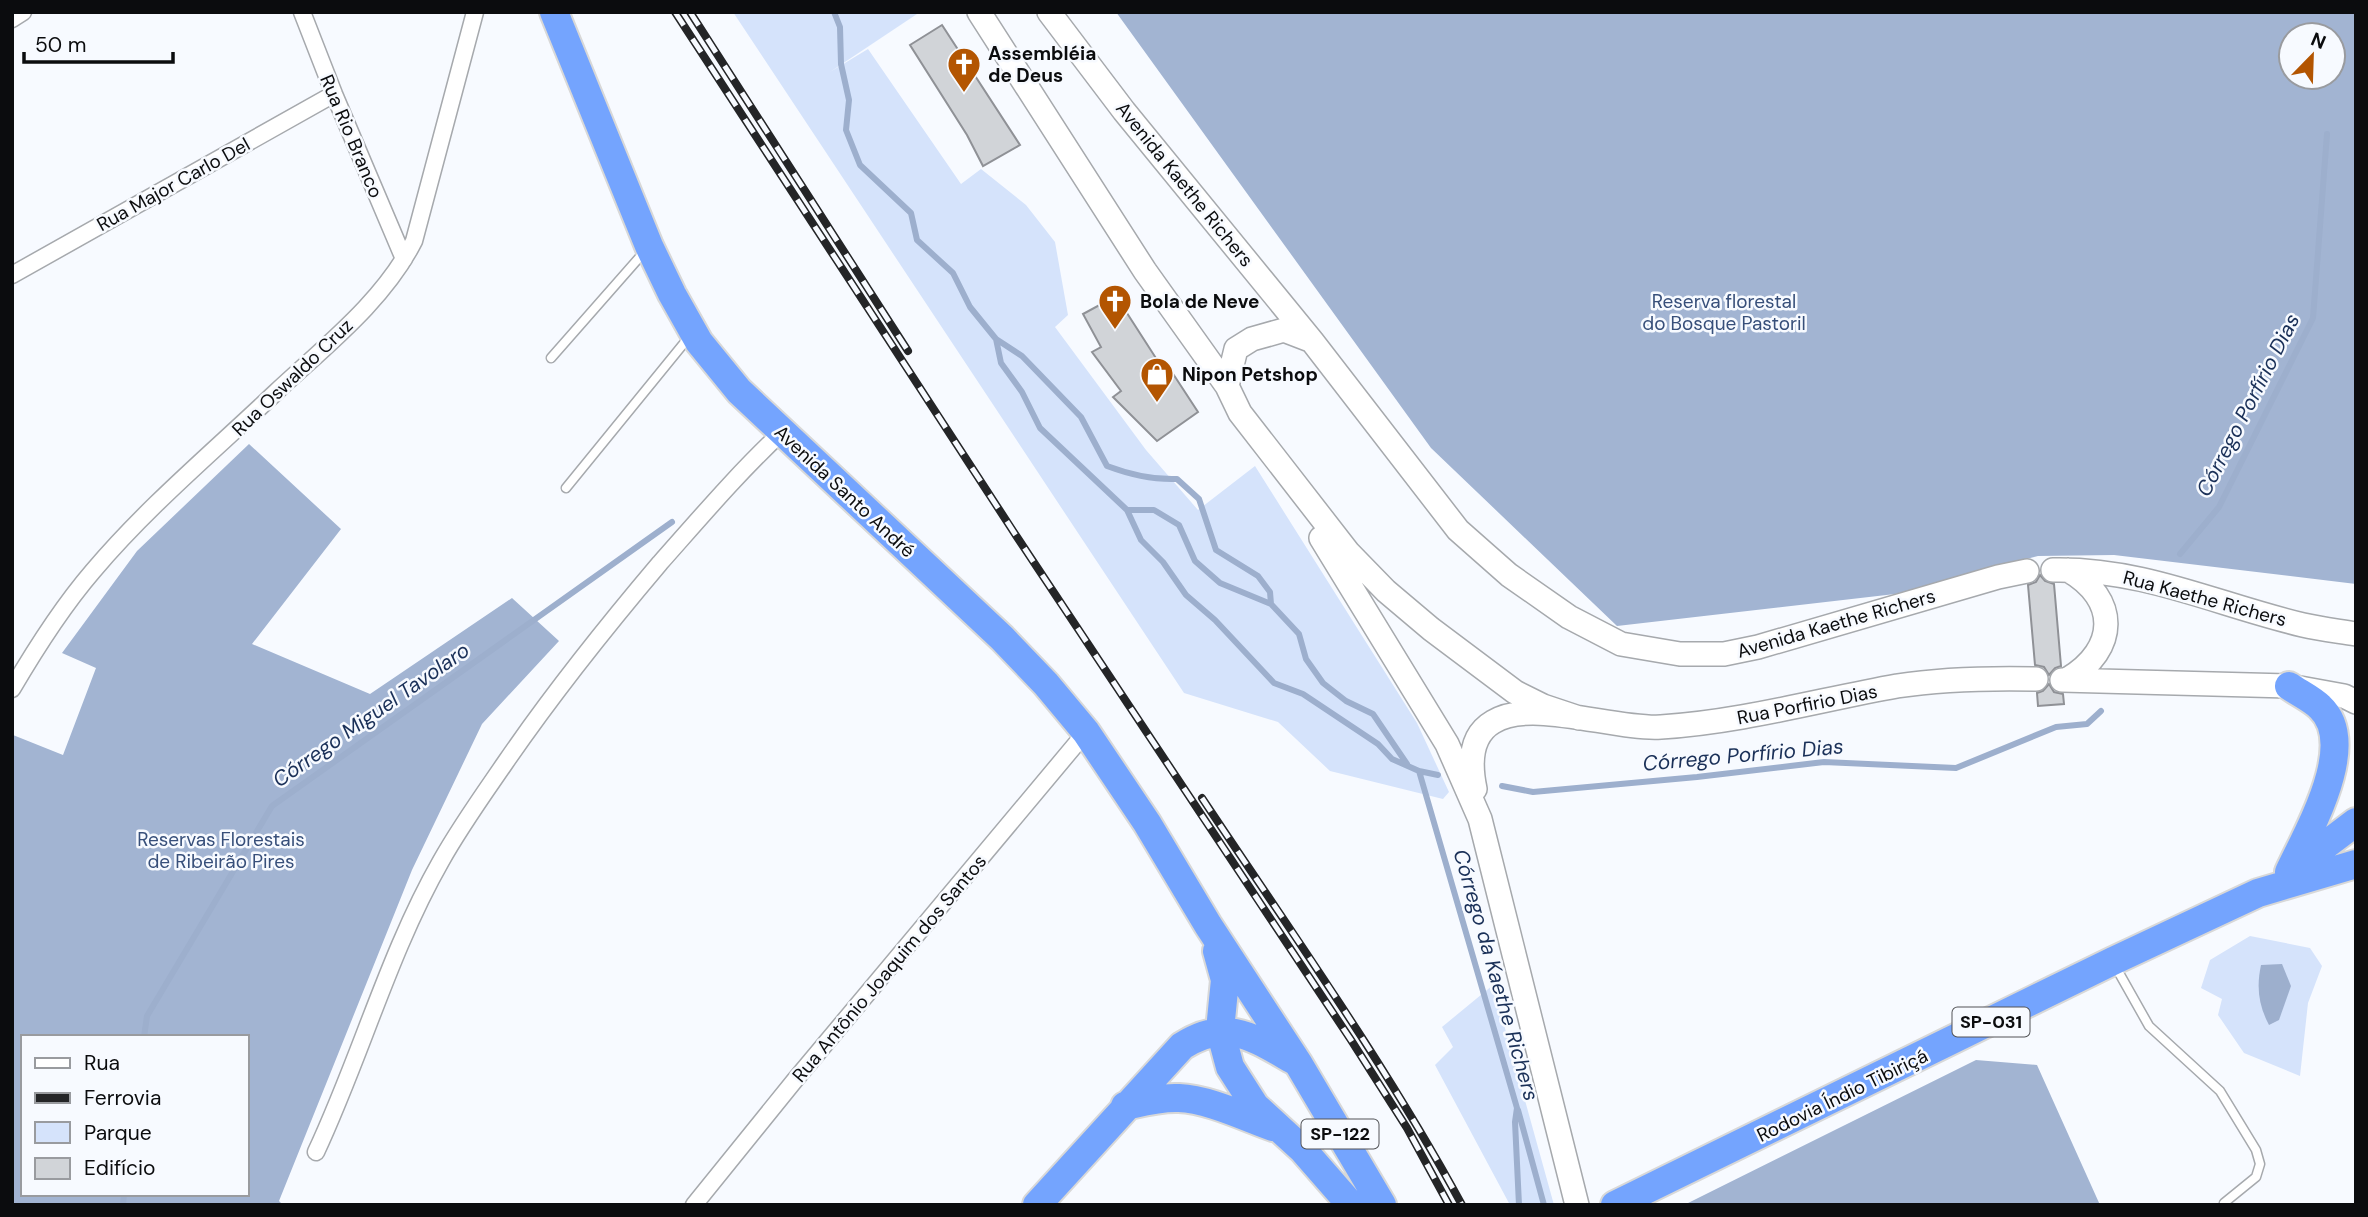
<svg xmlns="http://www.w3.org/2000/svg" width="2368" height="1217" viewBox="0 0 2368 1217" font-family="'DM Sans',sans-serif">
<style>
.green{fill:#d5e3fb}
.forest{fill:#a2b4d2;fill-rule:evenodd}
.water{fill:#9dafcd}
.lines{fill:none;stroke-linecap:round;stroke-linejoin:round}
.stream{stroke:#9dafcd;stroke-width:6}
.building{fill:#d1d4d8;stroke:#8f9196;stroke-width:2}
.service-casing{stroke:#a6a9ad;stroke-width:11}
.minor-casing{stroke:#a6a9ad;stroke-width:19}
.secondary-casing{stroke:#a6a9ad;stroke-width:26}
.trunk-casing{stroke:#d8d8d8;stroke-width:32}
.service{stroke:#fff;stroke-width:8}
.minor{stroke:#fff;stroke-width:16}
.secondary{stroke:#fff;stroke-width:23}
.trunk{stroke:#74a4fe;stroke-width:28}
.rail-casing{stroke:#242527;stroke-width:8}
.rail{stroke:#f7faff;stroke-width:5;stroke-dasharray:16;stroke-linecap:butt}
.labels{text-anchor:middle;stroke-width:5;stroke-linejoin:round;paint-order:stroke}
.shield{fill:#f7faff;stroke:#525356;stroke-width:2}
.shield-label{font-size:18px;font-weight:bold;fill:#0b0c0e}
.poi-label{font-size:19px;font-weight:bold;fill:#0b0c0e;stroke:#f7faff;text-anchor:start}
.street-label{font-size:19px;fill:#0b0c0e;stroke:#f7faff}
.park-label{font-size:19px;fill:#374f7a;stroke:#f7faff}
.water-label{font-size:21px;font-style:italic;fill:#1a3058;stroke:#f7faff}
</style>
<rect width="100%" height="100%" fill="#f7faff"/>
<path class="green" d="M733,12h187l-90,60 38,-23 93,135 20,-15 45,36 29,37 13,73 -13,12 91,123 52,60 57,-44 162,257 32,69 -6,7 -113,-28 -52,-49 -94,-29z
M2250,936l60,12 12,18 -14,37 -8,73 -56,-23 -26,-38 4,-16 -21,-11 9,-28z
M1493,985l61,220h-44l-75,-140 18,-18 -11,-20z"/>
<path class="forest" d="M1116,12h1240v572l-242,-29 -76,1 -143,38 -278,32 -186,-178zM2291,35h42v42h-42z
M249,444l92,85 -89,115 118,50 142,-96 47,43 -77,83 -70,146 -133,331 4,4h-271v-466l1,-4 50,20 33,-87 -34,-15 75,-102zM23,1037h224v157h-224z
M1976,1060l61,5 63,140h-416z"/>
<path class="water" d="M2282,964l9,22 -12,34 -10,5c-10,-19 -13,-37 -8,-60z"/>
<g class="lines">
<path class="stream" d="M834,12l6,15 1,37 8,36 -3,30 14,35 51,48 6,27 36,33 17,34 26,32 5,24 21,29 18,36 87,82 14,30 22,22 23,33 29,25 59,63 29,11 75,50 14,15 27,12 98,337 -2,14 4,83
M996,339l26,17 59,61 26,49c24,9 45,14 70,13l22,20 17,51 42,26 12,16 1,12
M1127,510h27l25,15 16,36 25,22 51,21 28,30 7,25 17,24 23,18 27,13 34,50
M2180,554l39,-47 94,-189 14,-184
M1419,771l19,4
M1502,786l31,6 164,-15 127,-15 132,6 100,-41 31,-3 14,-13
M144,1037l3,-21 125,-210 400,-284
M1518,1110l26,95
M123,1205l1,-11"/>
</g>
<path class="building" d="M942,25l78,120 -37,21 -16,-31 -57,-90z
M1116,296l45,70 5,-3 32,49 -41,29 -44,-44 8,-6 -29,-39 9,-5 -18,-33z
M2040,575l5,6 9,3 7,82 -6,2 -6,7 -5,-8 -9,-2 -7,-80 8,-3z
M2049,684l5,8 9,2 1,10 -26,2 -1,-13 6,-2z"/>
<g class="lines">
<defs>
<path id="service" d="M551,358l94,-107
M566,488l123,-151
M2114,964l35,62 71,65 36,59 4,14 -4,13 -32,26"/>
<path id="minor" d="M302,12l32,82 70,165
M12,19l11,-7
M12,275l322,-181
M12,689c24,-41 50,-82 81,-118 55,-65 121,-120 182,-178 49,-46 108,-91 139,-152l61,-229
M316,1152c45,-96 73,-200 125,-291 19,-34 42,-66 64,-98 48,-70 100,-135 155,-200 40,-45 78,-90 122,-131
M694,1205l101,-125 291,-348"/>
<path id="secondary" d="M979,12l166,259 82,115 13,27 108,139 38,39 45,38 84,63 28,14 36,12
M1049,12l75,99 188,230 146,189 51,45 60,42 52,27 59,10h44l34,-7 240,-70 29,-6
M1227,386l9,-37 16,-10 32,-9 26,10
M1321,538l126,206 33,75 97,386
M2053,570c90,-2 165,35 250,55 17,4 35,6 53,9
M2068,570c51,29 50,79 0,109
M2062,680l227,6 55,10 12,6
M1475,789c-5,-24 -6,-53 18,-67 37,-24 122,8 168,5 80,-5 158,-27 236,-41 46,-7 93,-8 139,-7"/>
<path id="trunk" d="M554,12l95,234 23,48 27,48 40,49 263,247 44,46 40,48 61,91 61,102 90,138 84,142
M2289,686c10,7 23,13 31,21 40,37 -13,126 -31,165
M2291,871l65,-49
M1217,951l8,29 -5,50 10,37 25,39 48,44 48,55
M1125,1106c18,-4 36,-9 54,-8 29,1 66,19 94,29
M1037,1205l145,-159c45,-29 72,-8 113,15
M1615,1205l498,-244 145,-68 98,-29"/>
</defs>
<use href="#service" class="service-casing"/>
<use href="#minor" class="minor-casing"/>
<use href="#secondary" class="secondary-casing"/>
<use href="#trunk" class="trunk-casing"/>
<use href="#service" class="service"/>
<use href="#minor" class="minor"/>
<use href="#secondary" class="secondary"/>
<use href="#trunk" class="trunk"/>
<defs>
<path id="rail" d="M675,12l342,525 334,503 56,88 42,77
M690,12l218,339
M1202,798c89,134 183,265 260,407"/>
</defs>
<use href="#rail" class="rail-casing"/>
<use href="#rail" class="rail"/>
</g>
<defs>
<symbol id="church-pin" viewBox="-11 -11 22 30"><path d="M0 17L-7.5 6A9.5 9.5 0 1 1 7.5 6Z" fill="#b35501" stroke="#f7faff"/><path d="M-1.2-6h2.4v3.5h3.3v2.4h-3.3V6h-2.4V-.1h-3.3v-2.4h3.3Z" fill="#fff"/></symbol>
<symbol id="shop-pin" viewBox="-11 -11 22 30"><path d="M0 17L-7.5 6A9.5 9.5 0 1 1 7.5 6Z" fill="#b35501" stroke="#f7faff"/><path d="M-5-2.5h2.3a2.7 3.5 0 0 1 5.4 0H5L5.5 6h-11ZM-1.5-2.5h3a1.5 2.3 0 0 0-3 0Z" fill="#fff"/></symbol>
</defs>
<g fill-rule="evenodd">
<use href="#church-pin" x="945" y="45" width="38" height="52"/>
<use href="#church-pin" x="1096" y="282" width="38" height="52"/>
<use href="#shop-pin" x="1138" y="355" width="38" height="52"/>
</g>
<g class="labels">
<g class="shield">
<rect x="1952.5" y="1007.5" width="77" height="29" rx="5"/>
<rect x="1301.5" y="1119.5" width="77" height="29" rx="5"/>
</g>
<g class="shield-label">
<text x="1991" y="1028">SP-031</text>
<text x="1340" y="1140">SP-122</text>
</g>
<g class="poi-label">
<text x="988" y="60">Assembléia<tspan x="988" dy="22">de Deus</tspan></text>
<text x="1140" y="308">Bola de Neve</text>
<text x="1182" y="381">Nipon Petshop</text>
</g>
<g class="street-label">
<text transform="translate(352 136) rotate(67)" y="7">Rua Rio Branco</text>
<text transform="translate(173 184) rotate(-29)" y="7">Rua Major Carlo Del</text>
<text transform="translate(1185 184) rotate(51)" y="7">Avenida Kaethe Richers</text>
<text transform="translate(292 377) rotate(-44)" y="7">Rua Oswaldo Cruz</text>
<text transform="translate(845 491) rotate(43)" y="7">Avenida Santo André</text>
<text transform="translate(2205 598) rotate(15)" y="7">Rua Kaethe Richers</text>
<text transform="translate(1836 623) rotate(-16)" y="7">Avenida Kaethe Richers</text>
<text transform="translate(1807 704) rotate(-11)" y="7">Rua Porfirio Dias</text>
<text transform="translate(889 968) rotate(-50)" y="7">Rua Antônio Joaquim dos Santos</text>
<text transform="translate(1842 1095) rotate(-26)" y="7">Rodovia Índio Tibiriçá</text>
</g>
<g class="park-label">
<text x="1724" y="308">Reserva florestal<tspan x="1724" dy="22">do Bosque Pastoril</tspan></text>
<text x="221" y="846">Reservas Florestais<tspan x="221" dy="22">de Ribeirão Pires</tspan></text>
</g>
<g class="water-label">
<text transform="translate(2248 405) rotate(-63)" y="7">Córrego Porfírio Dias</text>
<text transform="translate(371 715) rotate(-35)" y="7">Córrego Miguel Tavolaro</text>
<text transform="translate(1743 755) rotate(-5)" y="7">Córrego Porfírio Dias</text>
<text transform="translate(1496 975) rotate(74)" y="7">Córrego da Kaethe Richers</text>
</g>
</g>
<rect width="2368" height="1217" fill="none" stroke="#0b0c0e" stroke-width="28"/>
<rect x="21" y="1035" width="228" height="161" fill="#f7faff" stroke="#999b9f" stroke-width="2"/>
<rect x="35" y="1058" width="35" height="10" fill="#ffffff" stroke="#999b9f" stroke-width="2"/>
<text x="84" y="1070" font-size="21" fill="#0b0c0e">Rua</text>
<rect x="35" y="1093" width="35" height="10" fill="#242527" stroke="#999b9f" stroke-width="2"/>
<text x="84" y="1105" font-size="21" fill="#0b0c0e">Ferrovia</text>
<rect x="35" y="1122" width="35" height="21" fill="#d5e3fb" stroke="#999b9f" stroke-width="2"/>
<text x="84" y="1140" font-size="21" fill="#0b0c0e">Parque</text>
<rect x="35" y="1158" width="35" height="21" fill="#d1d4d8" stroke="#999b9f" stroke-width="2"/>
<text x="84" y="1175" font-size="21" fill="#0b0c0e">Edifício</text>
<g transform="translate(2312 56) rotate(23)"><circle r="33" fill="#f7faff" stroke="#999b9f" stroke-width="2"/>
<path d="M0-5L12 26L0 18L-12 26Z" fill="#b35501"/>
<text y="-10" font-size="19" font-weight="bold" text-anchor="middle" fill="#0b0c0e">N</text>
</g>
<path d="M24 52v10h149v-10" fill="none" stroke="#0b0c0e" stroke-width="3.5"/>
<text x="35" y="52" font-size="21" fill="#0b0c0e" stroke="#f7faff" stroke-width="5" paint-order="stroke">50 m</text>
</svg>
